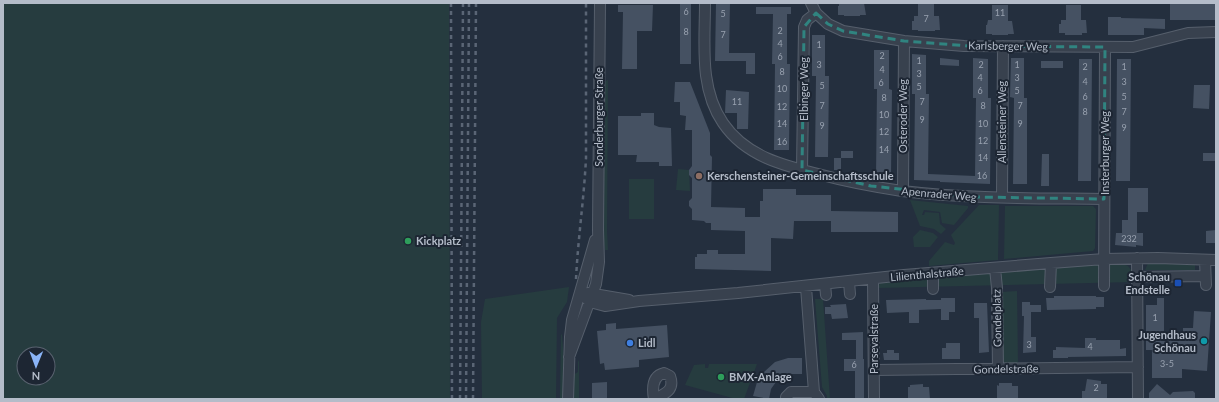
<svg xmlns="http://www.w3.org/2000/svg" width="1219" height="402" viewBox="0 0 1219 402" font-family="Lato,sans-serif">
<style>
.green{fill:#263c3f;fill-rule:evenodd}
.building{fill:#455162}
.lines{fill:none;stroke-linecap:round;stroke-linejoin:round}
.minor-casing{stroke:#565f6c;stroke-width:12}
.minor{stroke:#38414e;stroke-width:10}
.rail{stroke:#5a6575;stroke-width:2.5;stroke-dasharray:4 4;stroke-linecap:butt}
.marked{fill:none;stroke:#308480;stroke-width:3;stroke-dasharray:8 5;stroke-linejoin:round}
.education-dot{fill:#8d6e63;stroke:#1d2633;stroke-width:1.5}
.leisure-dot{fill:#2e9e5b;stroke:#1d2633;stroke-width:1.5}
.transit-dot{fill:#1a4fb4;stroke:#1d2633;stroke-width:1.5}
.culture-dot{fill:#0f9aa8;stroke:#1d2633;stroke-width:1.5}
.shop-dot{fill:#3f7fe0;stroke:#1d2633;stroke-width:1.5}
.labels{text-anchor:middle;stroke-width:4;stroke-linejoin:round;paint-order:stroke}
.number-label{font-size:9px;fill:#98a1af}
.street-label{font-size:11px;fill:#b4bcc9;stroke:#1d2633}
.poi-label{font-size:11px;font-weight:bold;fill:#b4bcc9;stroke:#1d2633;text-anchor:start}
</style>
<rect width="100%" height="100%" fill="#242f3e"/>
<path class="green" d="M3,3h446l1,396h-447zM24,354h24v24h-24z
M608,80l-1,151 1,19h-3l-3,-20 2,-148z
M678,169l11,1 1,21 -14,-1z
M629,179h25v40h-25z
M910,200l58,6v2l-14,17 -12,-2 -2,-11 -16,-2 -2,5h2l1,-3 14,1 1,11 6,5 -5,5 -7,-5 -14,-3z
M979,205h20l-1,55 -69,6v-5l16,-19 9,3 1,-2 -4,-8z
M1005,206h88l3,3 -1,39 -2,3 -89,8z
M920,230l13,3 5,4 -8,10h-16l-1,-10z
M1173,262l22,3v5h-50l3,-7z
M1121,263l7,3 4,5 1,11 -256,6 4,-6 188,-16z
M569,287l-2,15 -10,16 -1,81h-74l-1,-77 4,-23z
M1017,291l1,72h-16l-1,-71z
M815,299h8l7,100h-3v-3l-5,-9z
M561,334l1,1 2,23v41h-4z
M579,360v39h-6v-24l5,-3v-10z
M705,364v4h3l1,-4h48l-13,35h-8l-51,-14 9,-20z"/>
<path class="building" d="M680,3h11v61h-11z
M716,3h14l-1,50h26v21h-9v-13h-31z
M839,3h25l2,12h-6v1h-16v-1h-6v-9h1z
M918,3h16v13h5l1,14h-5v1h-17v-1h-6v-9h2v-5h4z
M1170,3h46v17h-46z
M618,5h35l-1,26h-15v38h-15l1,-57h-5z
M992,5h16v16h4l2,13h-6v1h-16v-1h-6v-9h1l1,-5h4z
M1066,5h15v15h5l1,13h-5v2h-17v-2h-6v-9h2v-4h5z
M756,7h35v7h-4v50h3l-1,86h-15l1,-86h-3l1,-50h-17z
M1108,17h13v1l44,1v10l-21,-1v7h-36z
M812,35h13v41h4l-1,81h-13l1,-81h-4z
M874,50h15v39l3,1 -1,86h-15l1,-87h-3z
M912,54l14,1v39h3l-1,80 47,2 1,-78h-3v-40l15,1v39h3l-1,86 -50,-2v-1l-26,-1 1,-86h-3z
M940,58l19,2v6l-19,-1z
M1011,58h13v40h3v86h-14l1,-86 -4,-1z
M1079,59h13l-1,122h-13z
M1117,59h14l-1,122h-14z
M1041,61h22v7h-22z
M675,82h15l20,51v22l2,2 -1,50 34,1v9h15v-16h3v-12h33v6h35v16l67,1v20h-67v-11h-37l-1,18 -22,-1v33l-76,-2v-12h2v-3h10v-4h11v4h27v-23l-34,-1v-7h-5l-2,-2 -12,-1v-11l-3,-3v-5l3,-3v-20l-3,-3v-5l3,-4v-36h-7l1,-14 -6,-1v-13h-6z
M1194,85h16l-1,24 -16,-1z
M726,90l23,2 -1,37h-11v-16h-12z
M641,113h13v12l5,2 12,1 1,38h-13v-4h-23l1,-7h-19v-39h23z
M841,151h12v7h-12z
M1203,153h13v8h-13z
M1042,154h7v32h-8z
M834,158h7v12h-7z
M1128,188h20v24h-11v21h6v13l-7,-1v2l-21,-2 1,-12h6v-13h6z
M1216,230v13h-10v-12z
M1054,296h42v1h8v10h-8v2l-49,1 -1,-12h8z
M941,298h14v14h-6v8h-8v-11l-22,1v13h-10v-11l-22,1 -1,-13 40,-1v1h15z
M1157,298h7v42h19v-12h10l1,-17 17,1 -4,59 -25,-2v9h-30v-28h-6v-45h11z
M1022,302h8v3h11v7h-10v25h5v15l-13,1 1,-37h-2z
M974,303h13l2,49 -10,1v-35h-5z
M846,304l2,14 -16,1 -1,-5h-6v-7h6l-1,-2z
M616,323v6l51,-4 2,32 -30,3v7l-34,3 -1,-7 -4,1 -3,-33 9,-1v-6z
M863,332v27h1v40h-9v-28h-11v-12h12v-19h-14v-7z
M1085,338h11v2h24v9l6,-1v8l-58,1v1h-15v-8h3v-3l29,1z
M946,343h14v16h-18v-11h4z
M887,350h7v3h5v7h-15l-1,-7h4z
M788,358h14v16h-11l-8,2 -7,6 -5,7 -2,10 -16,-3 4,-14 7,-10 11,-10z
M1087,379l14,2v3h6v15h-25v-8h3z
M607,382v17h-15v-16z
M999,383h13v3h6v13h-21v-14l2,1z
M923,384v3h6l1,12h-22v-12h2v-2z
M1157,384l13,11 3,-3 20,-1 2,2v6h-46v-6z"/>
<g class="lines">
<defs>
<path id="minor" d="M705,3c0,41 -6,85 18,120 23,34 62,43 99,52 26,7 53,12 80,16 67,8 135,7 202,8
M811,3l5,10 12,11 15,7 61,10 60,5 169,1 55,-14 28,-1
M802,170l2,-143 3,-7 9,-7
M903,191l1,-150
M1002,197l1,-151
M1137,258l1,141
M1205,260l1,25
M995,268l2,20 1,81
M933,273v16
M1137,277l68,-1
M873,279l1,120
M849,282l1,12
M825,284l1,11
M1104,286l1,-239
M806,287l8,105 5,7
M1050,287l1,-24
M580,293l10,9 15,4 34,-5 99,-8 166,-18 147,-12 53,-4 54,-1 58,2
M588,293l41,7
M569,357l27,-73 3,-22 -1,-32 2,-227
M874,370l264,-3
M568,399l2,-62 2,-17 23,-80
M654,399c-2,-11 -2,-23 10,-26l6,3c5,14 -4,17 -15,23
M786,399v-2l5,-5h23"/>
</defs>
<use href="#minor" class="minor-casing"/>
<use href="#minor" class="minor"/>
<path class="rail" d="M451,3l1,396
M576,279c2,-41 8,-80 10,-121v-155
M460,399l3,-396
M466,399l3,-396
M473,399l3,-396"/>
</g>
<path class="marked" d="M816,13l12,11 15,7 61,10 65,5 136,1 -1,152 -130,-2 -103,-11 -69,-16 2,-143z"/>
<circle class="education-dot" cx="699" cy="176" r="4"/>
<g class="leisure-dot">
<circle cx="408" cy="241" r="4"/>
<circle cx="721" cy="377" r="4"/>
</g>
<rect class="transit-dot" x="1174" y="279" width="8" height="8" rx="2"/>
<circle class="culture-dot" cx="1204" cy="341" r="4"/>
<circle class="shop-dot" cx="630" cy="343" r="4"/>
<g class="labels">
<g class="number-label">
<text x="686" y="15">6</text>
<text x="1000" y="16">11</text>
<text x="723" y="17">5</text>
<text x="926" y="22">7</text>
<text x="780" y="34">2</text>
<text x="686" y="35">8</text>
<text x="723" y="38">7</text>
<text x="780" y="47">4</text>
<text x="819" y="48">1</text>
<text x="882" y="59">2</text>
<text x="780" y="60">6</text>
<text x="919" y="64">1</text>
<text x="819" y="68">3</text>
<text x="981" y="68">2</text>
<text x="1017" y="68">1</text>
<text x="1085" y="70">2</text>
<text x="1124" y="70">1</text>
<text x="882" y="73">4</text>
<text x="782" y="75">8</text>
<text x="919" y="77">3</text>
<text x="980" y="81">4</text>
<text x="1017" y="81">3</text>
<text x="1085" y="85">4</text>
<text x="1124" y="85">3</text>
<text x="881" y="86">6</text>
<text x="822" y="89">5</text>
<text x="919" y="90">5</text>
<text x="782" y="92">10</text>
<text x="980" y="94">6</text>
<text x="1017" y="94">5</text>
<text x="1085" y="100">6</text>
<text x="1124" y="100">5</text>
<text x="884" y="101">8</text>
<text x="737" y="105">11</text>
<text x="922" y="105">7</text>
<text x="822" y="109">7</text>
<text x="983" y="109">8</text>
<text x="1020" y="109">7</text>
<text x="782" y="110">12</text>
<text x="1085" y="115">8</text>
<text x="1124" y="115">7</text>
<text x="884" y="118">10</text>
<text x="922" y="123">9</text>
<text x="782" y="127">14</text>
<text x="983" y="127">10</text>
<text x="1020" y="127">9</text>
<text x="822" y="129">9</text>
<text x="1124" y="131">9</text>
<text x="884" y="135">12</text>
<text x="983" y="144">12</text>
<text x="782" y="145">16</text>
<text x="884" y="153">14</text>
<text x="983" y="161">14</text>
<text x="982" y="179">16</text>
<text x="1129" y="242">232</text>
<text x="1155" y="321">1</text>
<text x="1029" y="348">3</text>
<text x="1090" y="350">4</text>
<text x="1167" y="367">3-5</text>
<text x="854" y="368">6</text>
<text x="1096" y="391">2</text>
</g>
<g class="street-label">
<text transform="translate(1008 46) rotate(1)" y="4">Karlsberger Weg</text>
<text transform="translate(804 89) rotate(-90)" y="4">Elbinger Weg</text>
<text transform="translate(903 116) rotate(-90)" y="4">Osteroder Weg</text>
<text transform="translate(599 117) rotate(-90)" y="4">Sonderburger Straße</text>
<text transform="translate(1002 122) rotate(-90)" y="4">Allensteiner Weg</text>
<text transform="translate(1105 153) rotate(-90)" y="4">Insterburger Weg</text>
<text transform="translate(939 194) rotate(5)" y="4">Apenrader Weg</text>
<text transform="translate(927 274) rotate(-5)" y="4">Lilienthalstraße</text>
<text transform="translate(997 318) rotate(-91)" y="4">Gondelplatz</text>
<text transform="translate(874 339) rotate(-90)" y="4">Parsevalstraße</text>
<text transform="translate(1006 369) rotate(-1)" y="4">Gondelstraße</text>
</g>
<g class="poi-label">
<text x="707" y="180">Kerschensteiner-Gemeinschaftsschule</text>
<text x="416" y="245">Kickplatz</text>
<text x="1170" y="281" text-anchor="end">Schönau<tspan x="1170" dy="13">Endstelle</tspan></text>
<text x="1196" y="339" text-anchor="end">Jugendhaus<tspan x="1196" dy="13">Schönau</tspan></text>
<text x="638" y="347">Lidl</text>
<text x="729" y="381">BMX-Anlage</text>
</g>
</g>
<rect width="1219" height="402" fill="none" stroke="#b4bcc9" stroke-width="8"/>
<g transform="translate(36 366) rotate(181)"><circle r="19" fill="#1d2633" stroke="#59626f"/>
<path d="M0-3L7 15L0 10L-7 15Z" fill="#8ab4f8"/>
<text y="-6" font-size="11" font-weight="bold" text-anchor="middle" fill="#b4bcc9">N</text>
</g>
</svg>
